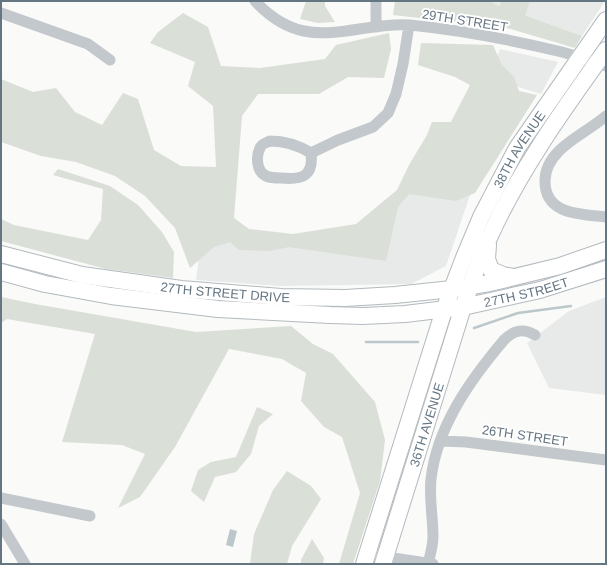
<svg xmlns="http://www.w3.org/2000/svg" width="607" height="565" viewBox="0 0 607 565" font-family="Arial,sans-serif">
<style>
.built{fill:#e8e9e9}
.green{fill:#dadfd7}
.water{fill:#bbc7cb}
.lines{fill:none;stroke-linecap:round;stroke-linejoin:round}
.stream{stroke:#bbc7cb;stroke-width:2.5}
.secondary-casing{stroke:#b3babf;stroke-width:18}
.street{stroke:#c3c8cc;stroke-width:11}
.secondary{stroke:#fff;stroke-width:16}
.labels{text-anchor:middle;stroke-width:4;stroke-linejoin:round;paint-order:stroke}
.street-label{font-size:13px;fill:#657683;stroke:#fff}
</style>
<rect width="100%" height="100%" fill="#fafaf8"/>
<path class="built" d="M493,1h112l-23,35 -89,-33z
M500,49l58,13 -17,32 -51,-16z
M404,175l69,11 -27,80 -35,18 -131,2 -84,-6 6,-46 182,19z
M606,297v98l-57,-7 -22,-45 42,-32z"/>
<path class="green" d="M306,1h19v5l10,16 -17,1 -18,-4z
M395,1h98v2l7,3 1,-5h29l-5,14 57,21 -7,12 -68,-20 -114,-13z
M183,13l25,14 13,39 39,2 65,-9 11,-14 53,-12 2,16 -7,29 -36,-1 -29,17h-61l-16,22 -8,102 15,11 44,5 63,-10 41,-34 12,-25 18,-30 5,-13h19l19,-37 -15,-8 -37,-12 3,-22 72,2 9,20 12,12 5,14 18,4 -62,98 -19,8 -47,-7 -11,13 -12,54 -97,-14 -19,4 -31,-1 -9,-8 -16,5 -24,21 -15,-40 -30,-32 -30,-20 -39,-14 -35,-6 -40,-14v-63l32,13 23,-4 19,24 27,13 21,-32 15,6 16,51 27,16 35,1 -3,-61 -25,-20 7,-24 -45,-19 8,-11z
M58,169l52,17 28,19 24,27 12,20 -1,26 -67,-9 -105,-28v-22l13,6 74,15 13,-20 2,-31 -50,-14z
M1,297l34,7 161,28 95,-6 22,18 20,10 42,48 10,38 -5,41 -27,83h-14l21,-71 -18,-56 -18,-10 -23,-26 5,-28 -24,-14 -53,-10 -54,98 -35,50 -22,11 27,-54 -23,-9 -60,-3 33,-108 -88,-15 -6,4z
M257,407l16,7 -14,12 -8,28 -15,18 -21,5 -11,25 -13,-11 7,-21 13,-8 25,-5z
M287,471l24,15 10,13 -29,47 -5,18h-37l4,-30 19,-44z
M312,539l12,19 -1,6h-22v-4z"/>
<path class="water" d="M230,529l7,2 -4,16 -7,-2z"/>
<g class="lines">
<path class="stream" d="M474,328l44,-15 53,-7
M366,342h52"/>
<defs>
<g id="secondary">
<path d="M488,245l-1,14 4,11 12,5 11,2"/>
<path id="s1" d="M1,254l81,21 99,14 100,8 64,1 50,-3 57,-6 38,-6 70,-17 46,-16"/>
<path id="s2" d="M1,272l44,12 66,12 107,13 112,6 33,1 42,-2 58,-7 77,-17 66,-21"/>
<path id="s3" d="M364,564l80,-254 21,-55 16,-38 36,-69 89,-128"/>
<path id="s4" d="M383,564l80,-257c8,-23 16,-47 26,-69 30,-67 74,-128 117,-188"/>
</g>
</defs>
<use href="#secondary" class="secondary-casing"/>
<path class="street" d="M255,1c13,14 30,26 49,30 33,7 71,-9 106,-6 51,5 102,15 152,27 15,4 29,10 44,14
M376,1v26
M1,13l87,31 22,16
M606,116c-15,13 -33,21 -47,35 -8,8 -14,18 -14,30 0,34 35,33 61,36
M270,141c15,0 28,4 41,12 3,24 -10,27 -30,25 -5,0 -11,0 -15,-2 -10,-5 -10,-20 -6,-28 1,-4 6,-5 10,-7z
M311,153l27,-13 35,-13 15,-14 8,-19 7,-30 6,-39
M441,441l25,1 140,18
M1,498l89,18
M1,524l24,40
M367,554l66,10
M428,564c2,-9 5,-18 5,-27 0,-19 -4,-39 -2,-58 6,-53 40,-100 73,-139 10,-10 19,-12 31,-5"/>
<use href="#secondary" class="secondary"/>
</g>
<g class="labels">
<g class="street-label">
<text transform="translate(465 20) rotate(9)" y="5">29TH STREET</text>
<text dy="5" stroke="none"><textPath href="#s3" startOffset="444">38TH AVENUE</textPath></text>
<text dy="5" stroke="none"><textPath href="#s1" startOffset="228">27TH STREET DRIVE</textPath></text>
<text dy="5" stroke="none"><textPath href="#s2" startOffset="531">27TH STREET</textPath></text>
<text dy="5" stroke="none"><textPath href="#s4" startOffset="146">36TH AVENUE</textPath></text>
<text transform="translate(525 435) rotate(8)" y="5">26TH STREET</text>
</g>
</g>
<rect width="607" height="565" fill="none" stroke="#657683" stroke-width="4"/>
</svg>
